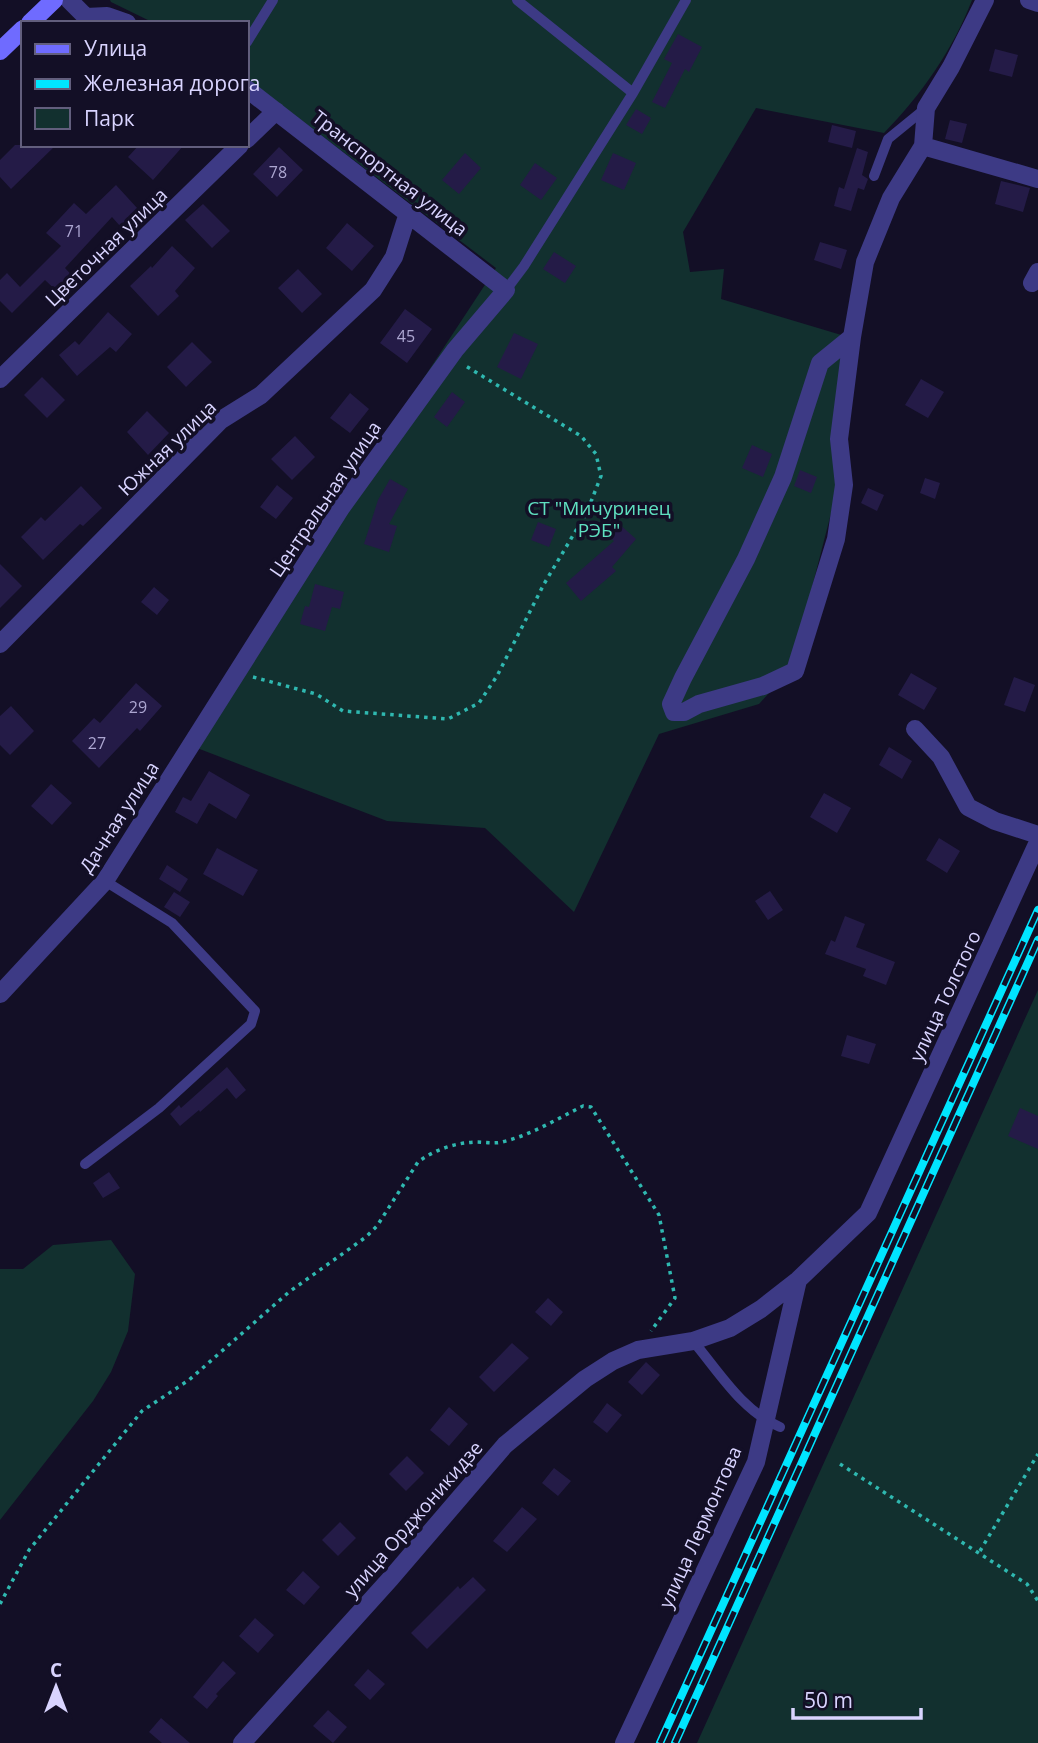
<svg xmlns="http://www.w3.org/2000/svg" width="1038" height="1743" viewBox="0 0 1038 1743" font-family="'Open Sans',sans-serif">
<style>
.green{fill:#12302f}
.building{fill:#241b47}
.lines{fill:none;stroke-linecap:round;stroke-linejoin:round}
.path{stroke:#2fb8b0;stroke-width:3.5;stroke-dasharray:3.5 5;stroke-linecap:butt}
.lane{stroke:#3d3a85;stroke-width:10}
.street{stroke:#3d3a85;stroke-width:18}
.secondary{stroke:#6f6bff;stroke-width:18}
.rail-casing{stroke:#00e5ff;stroke-width:8}
.rail{stroke:#130f26;stroke-width:5;stroke-dasharray:16;stroke-linecap:butt}
.labels{text-anchor:middle;stroke-width:7;stroke-linejoin:round;paint-order:stroke}
.number-label{font-size:16px;fill:#aca6d1}
.street-label{font-size:19px;fill:#d9d4ff;stroke:#130f26}
.park-label{font-size:19px;fill:#5fe0c0;stroke:#130f26}
</style>
<rect width="100%" height="100%" fill="#130f26"/>
<path class="green" d="M110,0h862c-19,50 -51,95 -88,133l-128,-25 -73,124 7,40 34,-3 -3,30 127,38 -11,153 -46,179 -32,35 -100,30 -85,178 -89,-84 -98,-7 -203,-78 312,-475 -249,-189v-56h-93l-43,-21z
M1038,990v753h-341z
M111,1240l24,34 -7,57 -17,41 -18,29 -93,119v-251h23l30,-24z"/>
<path class="building" d="M678,34l24,13 -13,25 -4,-3 -20,39 -13,-6 20,-39 -8,-4z
M995,49l23,6 -6,22 -23,-6z
M636,109l15,9 -9,16 -16,-9z
M950,120l17,4 -5,19 -17,-4z
M832,125l24,6 -4,17 -24,-6z
M15,145h41l-45,44 -11,-12v-17z
M139,145h45l-31,35 -25,-23z
M279,147l24,23 -26,27 -24,-23z
M857,148l11,4 -6,23 6,4 -4,11 -6,-2 -7,23 -17,-5 5,-19 5,2z
M465,153l16,15 -22,26 -17,-14z
M613,153l23,10 -12,27 -23,-10z
M535,163l22,15 -16,22 -21,-15z
M1001,181l29,7 -7,24 -28,-8z
M116,185l22,24 -18,17 -8,-9 -47,51 13,14 -15,15 -18,-17 -33,33 -12,-12v-21l7,-7 13,14 41,-41 -15,-13 28,-30 12,11z
M203,204l27,27 -18,17 -27,-28z
M347,223l27,23 -22,25 -26,-23z
M820,242l27,8 -6,19 -27,-9z
M172,246l23,22 -20,23 4,5 -21,20 -28,-30 21,-20 1,2z
M554,252l22,14 -11,17 -22,-14z
M298,269l24,25 -20,19 -24,-25z
M405,309l27,20 -25,34 -27,-20z
M108,312l24,22 -16,18 -6,-5 -33,29 -18,-21 16,-14 4,4z
M514,333l24,11 -17,35 -24,-12z
M192,342l20,20 -26,25 -19,-20z
M42,377l23,23 -18,18 -23,-23z
M921,379l23,13 -16,26 -23,-13z
M452,392l13,10 -18,25 -13,-10z
M350,393l19,16 -19,24 -20,-15z
M147,411l22,22 -21,22 -21,-23z
M295,436l20,21 -23,23 -21,-21z
M752,445l20,9 -9,23 -21,-9z
M800,470l17,7 -6,16 -17,-7z
M925,478l15,5 -5,16 -15,-6z
M390,479l18,10 -19,35 8,2 -8,26 -25,-8 14,-44z
M277,485l16,13 -17,21 -16,-12z
M81,486l21,22 -19,18 -3,-2 -37,36 -22,-23 20,-20 4,4z
M868,488l16,7 -7,16 -16,-8z
M538,522l18,7 -7,18 -18,-7z
M618,523l18,16 -24,28 4,4 -35,30 -15,-18 48,-42 -7,-5z
M0,564l22,22 -22,22z
M315,584l29,8 -4,17 -8,-2 -7,24 -25,-7 5,-18 4,1z
M154,587l15,13 -12,15 -16,-13z
M911,673l26,15 -13,22 -26,-15z
M1014,677l21,8 -10,27 -21,-7z
M136,683l26,23 -22,25 -3,-3 -38,40 -27,-27 22,-23 6,5z
M11,706l23,25 -24,24 -10,-10v-29z
M889,747l23,14 -10,18 -23,-14z
M209,771l41,24 -14,24 -27,-16 -12,21 -22,-12 8,-15 8,4z
M51,784l21,19 -20,22 -21,-19z
M824,793l27,15 -14,25 -27,-16z
M939,838l21,13 -13,22 -21,-13z
M217,848l41,22 -15,26 -40,-22z
M167,865l21,14 -8,13 -21,-13z
M770,891l13,19 -15,10 -13,-19z
M174,892l16,10 -10,15 -16,-10z
M845,916l20,8 -9,23 39,15 -9,23 -23,-9 3,-7 -41,-15 6,-14 4,2z
M847,1035l29,9 -7,20 -28,-8z
M227,1067l19,23 -10,9 -9,-11 -27,24 -1,-2 -19,16 -10,-12 9,-9 2,3z
M1020,1108l18,8v33l-30,-13z
M109,1172l11,16 -17,10 -10,-15z
M548,1298l15,14 -12,14 -16,-14z
M512,1343l17,15 -35,34 -15,-15z
M646,1362l14,13 -18,20 -14,-13z
M607,1403l15,12 -15,18 -14,-11z
M449,1407l19,17 -19,22 -19,-16z
M407,1456l17,17 -18,18 -17,-17z
M554,1468l17,13 -13,15 -16,-13z
M522,1507l15,12 -30,33 -14,-11z
M340,1522l16,16 -18,18 -16,-16z
M303,1571l17,16 -16,18 -18,-15z
M473,1577l13,13 -59,59 -16,-16 47,-47 2,3z
M255,1618l19,17 -16,18 -19,-17z
M223,1661l13,12 -20,21 2,2 -11,13 -14,-12z
M368,1669l17,15 -15,16 -16,-15z
M328,1710l19,17 -14,16 -20,-17z
M161,1718l29,25h-28l-13,-11z"/>
<g class="lines">
<path class="path" d="M253,677l63,17 27,17 105,8 31,-16 18,-27 47,-92 43,-72 14,-36 -5,-22 -15,-18 -117,-71
M840,1464l187,120 11,17
M980,1551l58,-97
M0,1604l29,-54 113,-139 47,-31 100,-88 77,-55 11,-11 41,-64c16,-12 36,-19 57,-20 9,0 18,2 27,0 29,-7 55,-23 81,-36l8,1 68,108 16,83 -24,33"/>
<path class="lane" d="M517,0l116,93
M247,42l26,-42
M874,176l14,-37 38,-31
M506,290l18,-24 109,-173 53,-93
M85,1164l74,-56 92,-84 4,-13 -83,-88 -67,-42
M693,1341c26,31 49,70 87,86"/>
<path class="street" d="M69,0l17,17 21,-1 20,7
M1029,0l9,3
M247,139l29,-28
M923,146l115,33
M1032,283l6,-11
M852,337l-32,26 -37,114 -37,82 -63,119 -12,26 3,8h10l15,-8 64,-18 32,-15 41,-132 8,-54 -5,-46 13,-102 13,-75 26,-64 32,-52 3,-38 25,-41 34,-67
M0,379l240,-234
M0,644l221,-224 40,-25 112,-105 21,-33 14,-44
M915,729l26,28 27,50 27,14 43,14
M0,994l105,-113 236,-373 114,-158 51,-60 -259,-201
M242,1743l149,-165 114,-133 80,-66 28,-18 25,-11 55,-9 37,-13 31,-19 37,-29 70,-67 170,-371
M624,1743l132,-281 42,-182"/>
<path class="secondary" d="M30,23l24,-23
M0,51l23,-22"/>
<defs>
<path id="rail" d="M660,1743l378,-833
M675,1743l363,-803"/>
</defs>
<use href="#rail" class="rail-casing"/>
<use href="#rail" class="rail"/>
</g>
<g class="labels">
<g class="number-label">
<text x="278" y="178">78</text>
<text x="74" y="237">71</text>
<text x="406" y="342">45</text>
<text x="138" y="713">29</text>
<text x="97" y="749">27</text>
</g>
<g class="street-label">
<text transform="translate(390 173) rotate(38)" y="7">Транспортная улица</text>
<text transform="translate(106 247) rotate(-44)" y="7">Цветочная улица</text>
<text transform="translate(167 448) rotate(-44)" y="7">Южная улица</text>
<text transform="translate(325 499) rotate(-56)" y="7">Центральная улица</text>
<text transform="translate(119 817) rotate(-57)" y="7">Дачная улица</text>
<text transform="translate(945 996) rotate(-65)" y="7">улица Толстого</text>
<text transform="translate(413 1519) rotate(-49)" y="7">улица Орджоникидзе</text>
<text transform="translate(700 1527) rotate(-66)" y="7">улица Лермонтова</text>
</g>
<g class="park-label">
<text x="599" y="515">СТ "Мичуринец<tspan x="599" dy="22">РЭБ"</tspan></text>
</g>
</g>
<rect x="21" y="21" width="228" height="126" fill="#130f26" stroke="#625e7d" stroke-width="2"/>
<rect x="35" y="44" width="35" height="10" fill="#6f6bff" stroke="#625e7d" stroke-width="2"/>
<text x="84" y="56" font-size="21" fill="#d9d4ff">Улица</text>
<rect x="35" y="79" width="35" height="10" fill="#00e5ff" stroke="#625e7d" stroke-width="2"/>
<text x="84" y="91" font-size="21" fill="#d9d4ff">Железная дорога</text>
<rect x="35" y="108" width="35" height="21" fill="#12302f" stroke="#625e7d" stroke-width="2"/>
<text x="84" y="126" font-size="21" fill="#d9d4ff">Парк</text>
<g transform="translate(56 1687)" stroke="#130f26" stroke-width="5" paint-order="stroke">
<path d="M0-5L12 26L0 18L-12 26Z" fill="#d9d4ff"/>
<text y="-10" font-size="19" font-weight="bold" text-anchor="middle" fill="#d9d4ff">С</text>
</g>
<path d="M793 1708v10h128v-10" fill="none" stroke="#d9d4ff" stroke-width="3.5"/>
<text x="804" y="1708" font-size="21" fill="#d9d4ff" stroke="#130f26" stroke-width="5" paint-order="stroke">50 m</text>
</svg>
